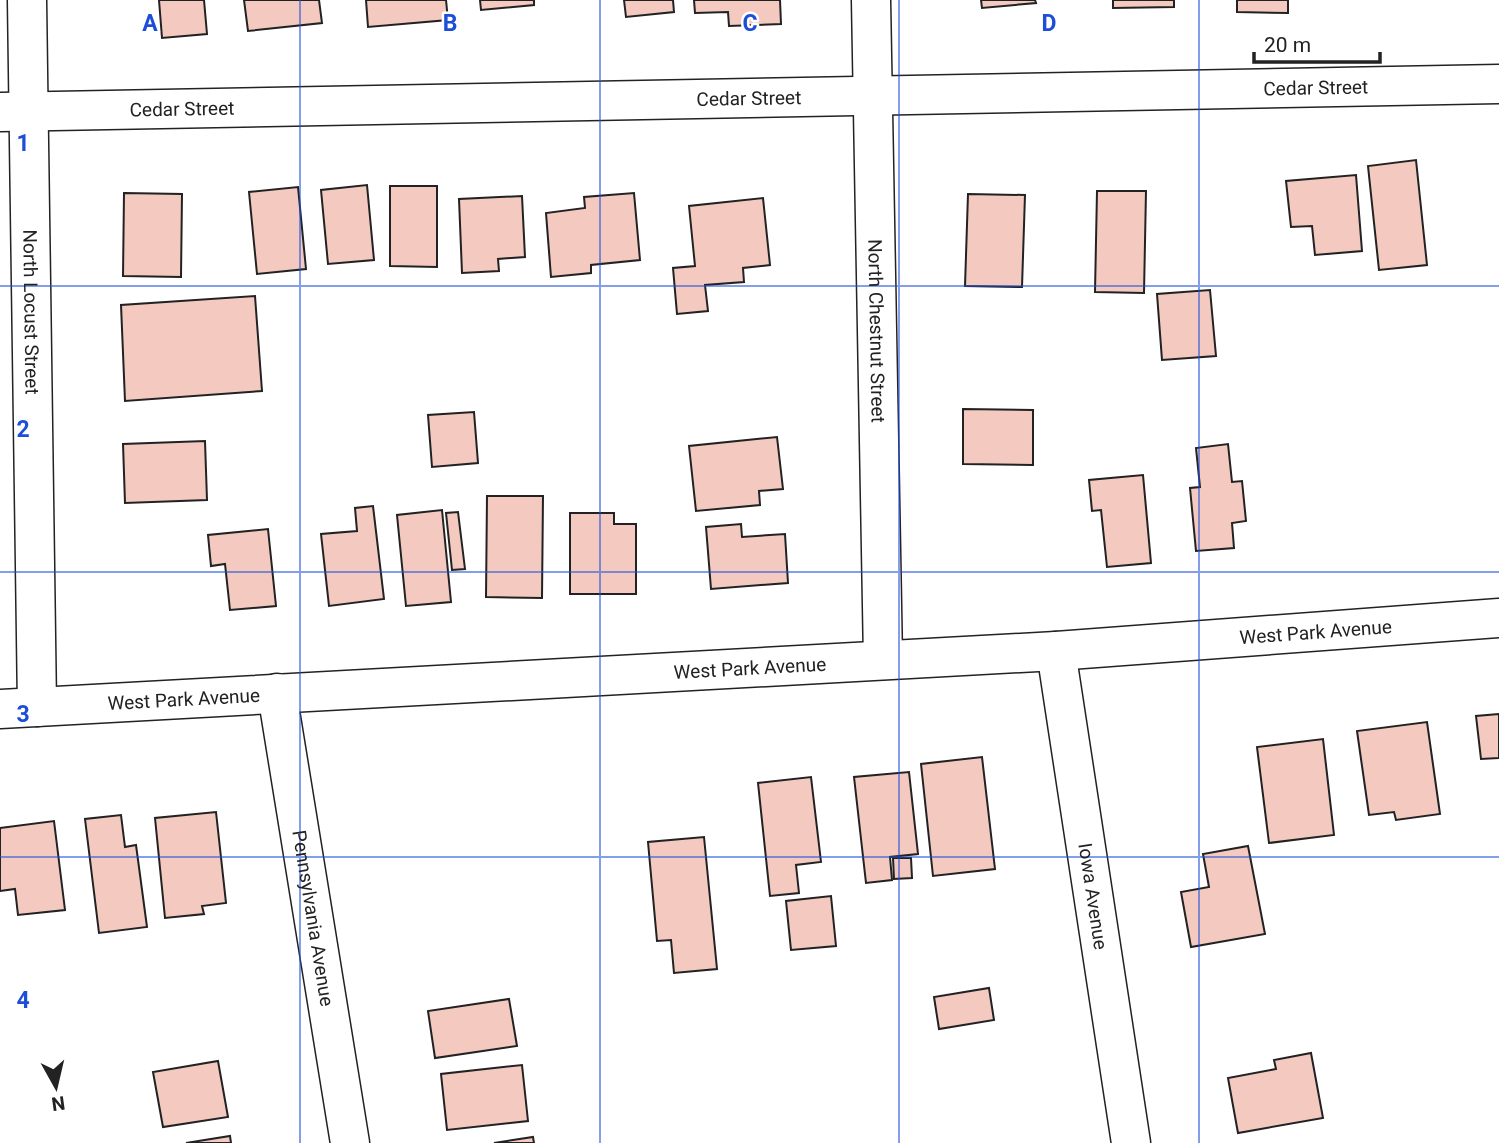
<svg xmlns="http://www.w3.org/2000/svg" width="1499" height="1143" viewBox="0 0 1499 1143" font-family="Roboto,sans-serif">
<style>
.building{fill:#f3c9c0;stroke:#222;stroke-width:2}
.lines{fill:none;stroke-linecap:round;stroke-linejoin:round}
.minor-casing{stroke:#222;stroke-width:41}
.minor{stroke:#fff;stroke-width:38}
.grid{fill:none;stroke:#1d4ed8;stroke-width:2;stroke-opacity:0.55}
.labels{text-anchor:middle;stroke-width:5;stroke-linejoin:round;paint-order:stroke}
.street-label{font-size:19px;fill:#222;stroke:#fff}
.grid-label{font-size:23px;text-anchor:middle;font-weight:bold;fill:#1d4ed8;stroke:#fff;stroke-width:5;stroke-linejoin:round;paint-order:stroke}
</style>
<rect width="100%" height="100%" fill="#fff"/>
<path class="building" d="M159,0h45l3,34 -45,4z
M244,0h75l3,23 -74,8z
M366,0h80l2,20 -80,7z
M480,0h54v5l-53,5z
M624,0h49l1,12 -48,5z
M694,0h86l1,24 -52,2 -1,-14 -33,1z
M981,0h54l1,3 -54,5z
M1113,0h61v7l-61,1z
M1237,0h51v13l-51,-1z
M1416,160l11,105 -48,5 -11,-104z
M1356,175l6,76 -47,4 -3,-29 -21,1 -5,-46z
M367,185l7,75 -46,4 -7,-74z
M390,186h47v81l-47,-1z
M298,187l8,82 -49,5 -8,-82z
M1097,191h49l-2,102 -49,-1z
M124,193l58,1 -1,83 -58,-1z
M634,193l6,67 -49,5v8l-40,4 -5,-64 39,-5 -1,-11z
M968,194l57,1 -3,92 -57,-1z
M522,196l3,61 -27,2 1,12 -37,2 -3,-74z
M763,198l7,67 -27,3 1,14 -39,3 3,26 -31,3 -4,-46 22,-2 -6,-60z
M1210,290l6,66 -54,4 -5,-66z
M255,296l7,95 -137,10 -4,-96z
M963,409l70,1v55l-70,-1z
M474,412l4,51 -46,4 -4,-52z
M777,437l6,52 -24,2 1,14 -64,6 -7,-65z
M205,441l2,59 -82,3 -2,-59z
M1228,444l4,38 10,-1 4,40 -14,2 2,25 -38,3 -6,-63 10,-1 -4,-39z
M1143,475l8,88 -44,4 -6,-57 -9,1 -3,-31z
M487,496h56l-1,102 -56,-1z
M373,506l11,93 -55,7 -8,-72 36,-3 -2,-23z
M442,510l9,92 -45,4 -9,-91z
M458,512l7,57 -13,1 -6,-57z
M570,513h44v11h22v70h-66z
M741,524l1,13 43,-3 3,49 -77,6 -5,-62z
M268,529l8,77 -46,4 -5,-46 -14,2 -3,-31z
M1499,714v44l-18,1 -5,-43z
M1427,722l13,92 -44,6 -2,-8 -25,3 -12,-84z
M1323,739l11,96 -65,8 -12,-96z
M982,757l13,112 -62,7 -12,-112z
M909,772l9,82 -28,3 2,23 -26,3 -12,-106z
M811,777l10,85 -25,3 3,28 -29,3 -12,-113z
M216,812l10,91 -24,3 2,8 -39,4 -10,-100z
M121,815l4,32 11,-2 11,82 -48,6 -14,-114z
M54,821l11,89 -47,5 -3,-26 -15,2v-63z
M704,837l13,132 -43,4 -3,-33 -14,1 -9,-99z
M1248,846l17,88 -74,13 -10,-55 28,-5 -6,-33z
M893,858h18l1,20 -18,1z
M831,896l5,50 -45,4 -5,-49z
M989,988l5,32 -55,9 -5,-32z
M509,999l8,47 -82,12 -7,-47z
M1311,1053l12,65 -85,15 -10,-55 48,-9 -2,-9z
M218,1061l10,56 -65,10 -10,-55z
M522,1065l6,56 -81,9 -6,-56z
M230,1136l1,7h-45z
M533,1137l1,6h-40z"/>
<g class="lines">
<defs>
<g id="minor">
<path id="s1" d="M27,0l10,707"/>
<path id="s2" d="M871,0l12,660"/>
<path id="s3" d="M0,112l1499,-28"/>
<path id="s4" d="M1056,651l75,492"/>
<path id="s5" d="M277,693l73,450"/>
<path id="s6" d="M0,709l1056,-58 443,-33"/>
</g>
</defs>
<use href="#minor" class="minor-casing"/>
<use href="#minor" class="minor"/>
</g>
<path class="grid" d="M300,0v1143M600,0v1143M899,0v1143M1199,0v1143M0,286h1499M0,572h1499M0,857h1499"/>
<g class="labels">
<g class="street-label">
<text dy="7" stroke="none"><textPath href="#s3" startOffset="1316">Cedar Street</textPath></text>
<text dy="7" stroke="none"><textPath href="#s3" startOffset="749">Cedar Street</textPath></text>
<text dy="7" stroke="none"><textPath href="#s3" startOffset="182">Cedar Street</textPath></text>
<text dy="7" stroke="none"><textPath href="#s1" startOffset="312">North Locust Street</textPath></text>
<text dy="7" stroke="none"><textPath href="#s2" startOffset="331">North Chestnut Street</textPath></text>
<text dy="7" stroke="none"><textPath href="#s6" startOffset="1318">West Park Avenue</textPath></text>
<text dy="7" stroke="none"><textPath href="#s6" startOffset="751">West Park Avenue</textPath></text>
<text dy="7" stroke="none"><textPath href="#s6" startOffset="184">West Park Avenue</textPath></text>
<text dy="7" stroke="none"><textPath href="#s4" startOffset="248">Iowa Avenue</textPath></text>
<text dy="7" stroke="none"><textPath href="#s5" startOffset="228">Pennsylvania Avenue</textPath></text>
</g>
</g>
<g class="grid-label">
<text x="150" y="31">A</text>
<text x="450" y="31">B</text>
<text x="750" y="31">C</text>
<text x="1049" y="31">D</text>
<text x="23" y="151">1</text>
<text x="23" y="437">2</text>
<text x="23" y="722">3</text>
<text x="23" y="1008">4</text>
</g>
<g transform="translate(56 1087) rotate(172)" stroke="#ffffff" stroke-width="5" paint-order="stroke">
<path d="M0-5L12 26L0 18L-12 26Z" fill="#222222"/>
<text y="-10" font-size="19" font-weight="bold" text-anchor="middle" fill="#222222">N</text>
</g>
<path d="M1254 52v10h126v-10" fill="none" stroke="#222222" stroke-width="3.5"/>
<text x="1264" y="52" font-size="21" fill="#222222" stroke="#ffffff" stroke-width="5" paint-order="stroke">20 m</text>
</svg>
